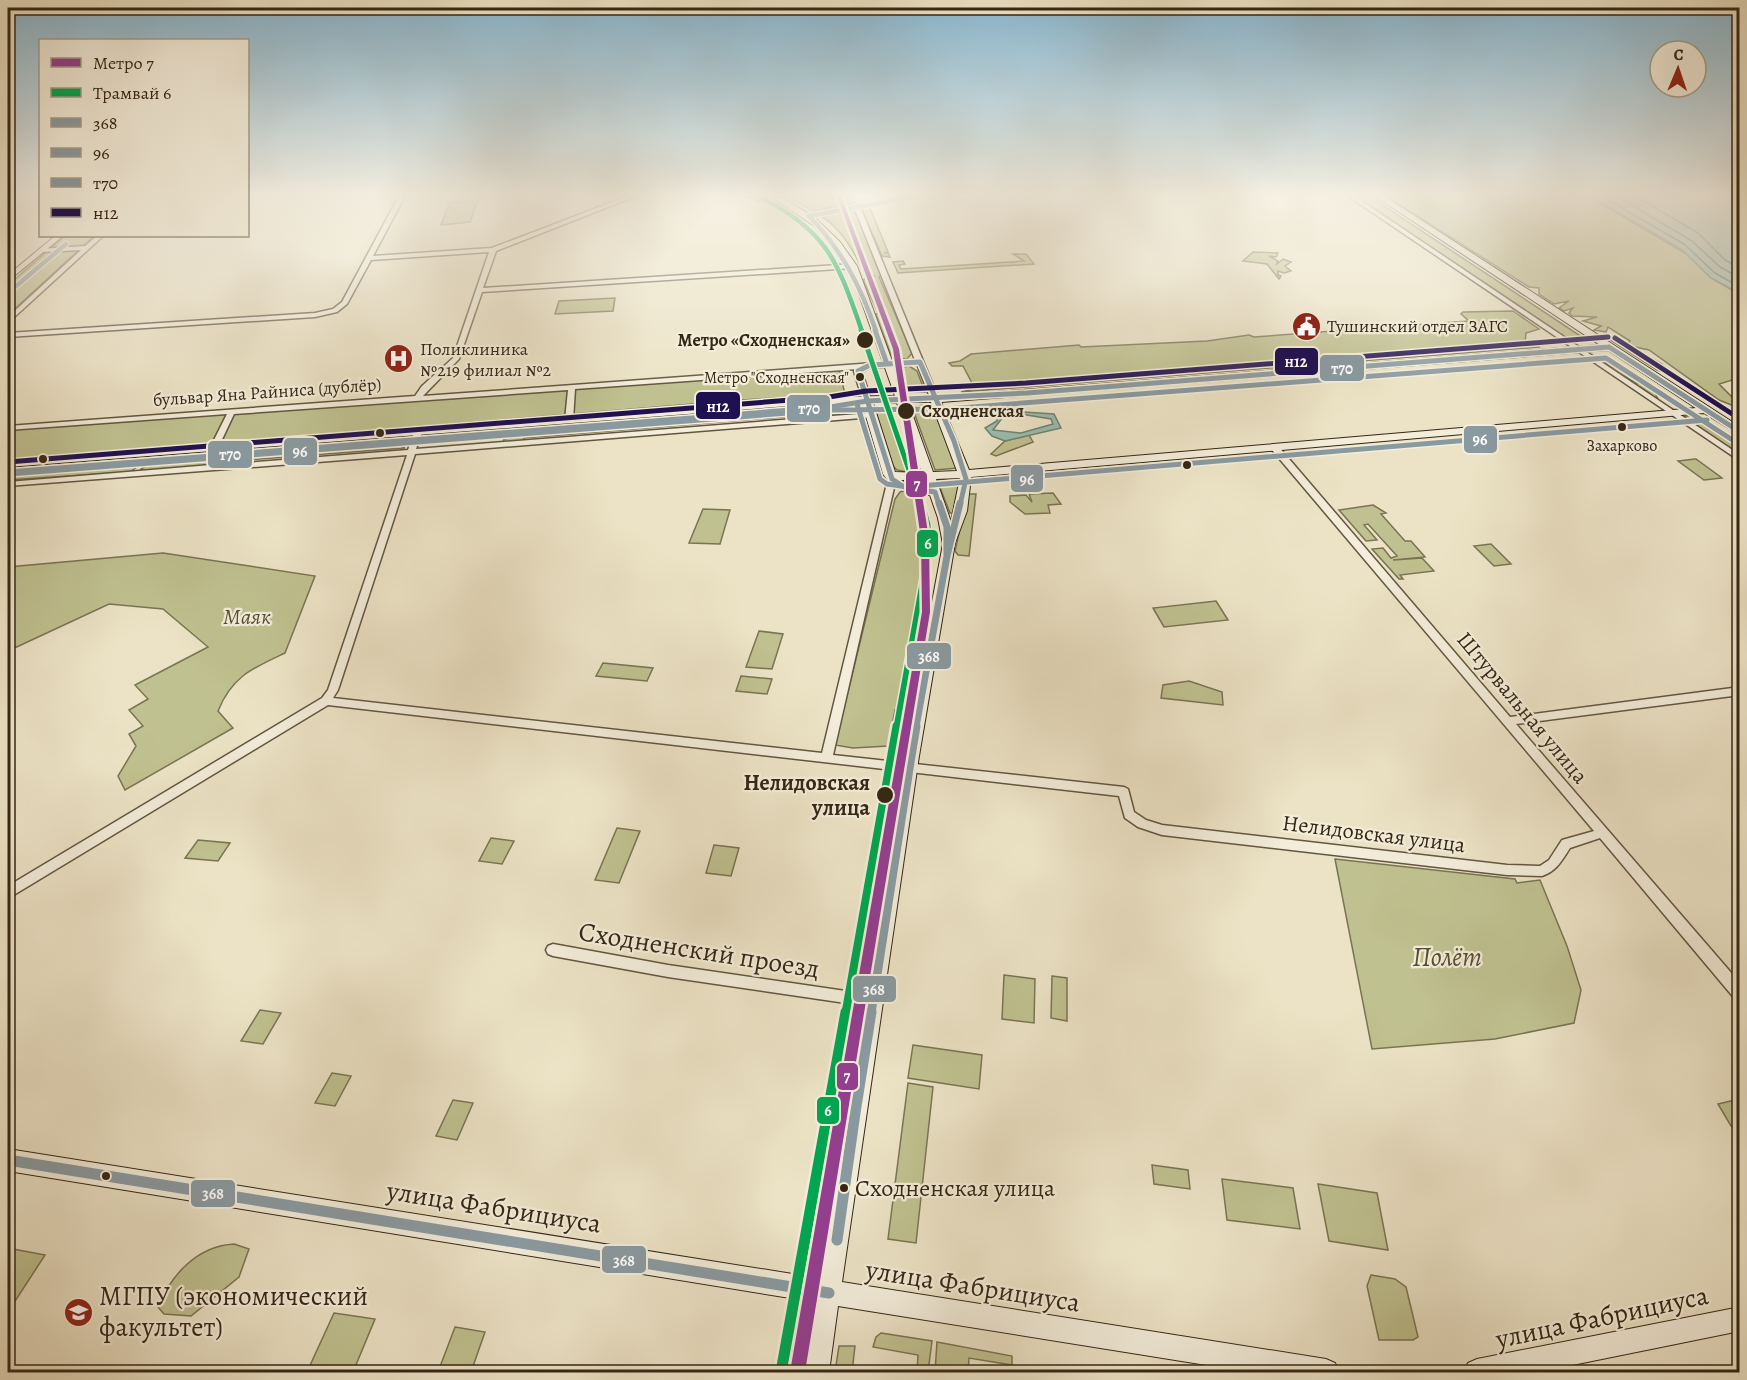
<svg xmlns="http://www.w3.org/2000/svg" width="1747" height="1380" viewBox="0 0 1747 1380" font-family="Alegreya,serif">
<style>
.green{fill:#c0c190;stroke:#7a7452;stroke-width:1.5}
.water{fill:#99beb0;stroke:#718272;stroke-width:1.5;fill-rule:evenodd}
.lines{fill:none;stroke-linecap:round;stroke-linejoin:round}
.shore{stroke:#677262;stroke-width:1.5}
.ferry{stroke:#535443;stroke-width:1.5;stroke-dasharray:4.5 3;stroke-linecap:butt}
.street-casing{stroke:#635640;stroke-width:3}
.secondary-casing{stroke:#352714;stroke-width:2}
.street{fill:#f3edda;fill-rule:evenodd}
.secondary{fill:#f3edda;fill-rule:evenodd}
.bus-1-far4-casing{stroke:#f3edda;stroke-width:7}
.bus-1-far3-casing{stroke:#f3edda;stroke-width:8}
.bus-1-far2-casing{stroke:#f3edda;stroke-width:10}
.bus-1-far1-casing{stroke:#f3edda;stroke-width:14}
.bus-1-casing{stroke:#f3edda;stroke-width:16}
.bus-2-far1-casing{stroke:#f3edda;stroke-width:7}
.bus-2-casing{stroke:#f3edda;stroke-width:8}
.bus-3-casing{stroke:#f3edda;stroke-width:8}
.bus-4-casing{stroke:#f3edda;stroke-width:8}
.bus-1-far4{stroke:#8a9aa1;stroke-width:4.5}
.bus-1-far3{stroke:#8a9aa1;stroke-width:5}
.bus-1-far2{stroke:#8a9aa1;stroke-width:7}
.bus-1-far1{stroke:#8a9aa1;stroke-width:9}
.bus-1{stroke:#8a9aa1;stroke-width:11}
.bus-2-far1{stroke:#8a9aa1;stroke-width:4.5}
.bus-2{stroke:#8a9aa1;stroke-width:5}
.bus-3{stroke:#8a9aa1;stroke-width:5}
.bus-4{stroke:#1f1051;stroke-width:5}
.tram-1-far4-casing{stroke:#f3edda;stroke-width:7}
.tram-1-far3-casing{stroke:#f3edda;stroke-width:8}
.tram-1-far2-casing{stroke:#f3edda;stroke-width:10}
.tram-1-far1-casing{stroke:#f3edda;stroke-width:14}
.tram-1-casing{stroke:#f3edda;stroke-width:16}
.tram-1-far4{stroke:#00a651;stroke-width:4.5}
.tram-1-far3{stroke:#00a651;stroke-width:5}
.tram-1-far2{stroke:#00a651;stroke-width:7}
.tram-1-far1{stroke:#00a651;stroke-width:9}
.tram-1{stroke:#00a651;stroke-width:11}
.metro-1-casing{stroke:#f3edda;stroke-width:5}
.metro-1{fill:#943e90;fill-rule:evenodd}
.stop-dot{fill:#352714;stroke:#f3edda;stroke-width:2}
.labels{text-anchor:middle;stroke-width:4.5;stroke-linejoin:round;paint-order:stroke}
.far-bus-label{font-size:16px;fill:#352714;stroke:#f3edda;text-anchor:end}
.far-poi-label{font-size:18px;fill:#352714;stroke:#f3edda;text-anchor:start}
.far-stop-label{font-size:18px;font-weight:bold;fill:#352714;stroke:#f3edda;text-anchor:end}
.far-street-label{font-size:18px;fill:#352714;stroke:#f3edda}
.park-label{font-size:22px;font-style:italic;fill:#584e33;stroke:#f3edda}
.street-label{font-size:22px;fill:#352714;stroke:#f3edda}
.stop-label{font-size:22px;font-weight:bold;fill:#352714;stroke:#f3edda;text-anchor:end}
.near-bus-label{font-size:24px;fill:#352714;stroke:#f3edda;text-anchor:start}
.near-street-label{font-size:27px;fill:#352714;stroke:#f3edda}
.near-park-label{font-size:27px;font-style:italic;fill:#584e33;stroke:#f3edda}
.near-poi-label{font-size:27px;fill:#352714;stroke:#f3edda;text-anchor:start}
.line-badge{stroke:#f3edda;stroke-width:2}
.badge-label{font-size:16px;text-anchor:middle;font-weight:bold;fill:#fff}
</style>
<rect width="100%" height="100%" fill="#ece3c6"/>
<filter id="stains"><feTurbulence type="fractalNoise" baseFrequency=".00333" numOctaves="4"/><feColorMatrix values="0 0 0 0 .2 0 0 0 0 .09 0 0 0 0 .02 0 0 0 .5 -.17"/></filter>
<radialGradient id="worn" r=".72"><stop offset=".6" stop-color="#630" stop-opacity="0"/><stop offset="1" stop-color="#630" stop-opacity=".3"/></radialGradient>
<path class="green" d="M474,196h13l-8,2 -9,24 -29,3 9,-23 23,-1z
M787,196h64l4,7 -42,8z
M1354,196h15l216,143 -17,2z
M1386,196h202l102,60 21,22 28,16 1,76 -3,1 2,7 -20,6 12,12 8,3v7h-5l-15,-6 -70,-50 -19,-4 32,18 6,9 -11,-3 -48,-31 19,4 2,-2 -22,-14 -2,5 -12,-2 7,-4 -18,-5 14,-4 -25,-1 -3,-3 4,-5 -9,3 -5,-3 10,-7 -15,3 -15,-10v-6l-10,-1z
M869,206l19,46 -4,1h4l2,4 -8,-1 -20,-46z
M854,209l-1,2h3l22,45 4,2 2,17 -5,2 33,76 -5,6 -15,-1 -16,-44 2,-1 -15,-33 12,-4 -10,-1c-10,-22 -23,-46 -44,-59z
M65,236h29l-86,79v-30z
M1253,252l25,1 -2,4 -7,-1 9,5 -2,4 7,-6 8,3 -6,4 6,5 -7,2 -6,-2v4l3,1 -2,3 -12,-15 -24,-3z
M1013,254h13l8,10 -136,9 -5,-11 10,-1 2,3 -6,1 2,4 123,-8z
M615,298l-2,13 -58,3 4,-13z
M1513,311l26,18 -13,4 -1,10 15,4 -579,45 9,-2 2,-7 -9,-17h-11l-3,-3 11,-2 11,-7 108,-9 2,2 126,-6 42,-6 5,2 186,-14 29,-2 -8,-7 2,-2z
M1600,359l50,24 9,18 -7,-3h4l-16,-11h-5l-2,-1 4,-2 -18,-11 -6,-2h3z
M909,366l8,5 8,21 -21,-1 -6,-23z
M839,369l6,25 -103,6 -734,60v-30z
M928,404l4,1 26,63 -23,2 -23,-63z
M885,407l22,65 -10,-2 -4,-4 -19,-55z
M847,408l2,7 -29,2 -1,-3 -7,1 1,3 -5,-3 -284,23 -1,3 -20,2 1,-4 41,-7z
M1692,415l8,1 39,26v11l-12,-5 -44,-31z
M1029,435l4,7 -37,14 -5,-2 14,-13z
M394,444l11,4 -184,14 11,-6z
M209,458l5,3 -9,5 -59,5 -5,-2 10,-6z
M1695,459h1l26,19 -18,2 -26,-19z
M132,465l5,2 -7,5 -122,8v-5z
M956,478l4,2 -7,33h-3l-13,-33z
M912,489l11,33 3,27 -27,161h-4l-7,36 -35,2 -18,-3 60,-246 5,-7z
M1053,493l8,11 -13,1 2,8 -25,1 -15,-12v-6l16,-1 6,7 -3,-8z
M968,494h8l-7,62 -11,-1 -3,-4z
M1373,505l13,8 -5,1 24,27h6l14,16 -32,3 29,-2 12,13 -34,4 3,4h-4l-27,-30 11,-1 8,10 6,-2 -29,-32 -4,1 13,15 -11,1 -27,-31z
M703,509l27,1 -10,34 -31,-1z
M1491,544l20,20 -17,2 -20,-20z
M163,553l152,23 -30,77c-32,15 -53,23 -67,58l15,17 -108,62 -7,-14 18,-30 -7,-12 14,-8 -14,-16 19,-11 -13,-14 73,-38 -45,-38 -54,-5 -101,47v-84z
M1216,601l12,19 -64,7 -11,-19z
M759,631l24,3 -11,35 -26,-2z
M603,663l50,5 -6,13 -51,-5z
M741,676l31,3 -5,15 -31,-3z
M1189,681l33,11 1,13 -62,-7 2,-13z
M617,828l23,3 -21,52 -24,-3z
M491,838l23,3 -12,23 -23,-3z
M198,840l32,3 -12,18 -33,-3z
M714,845l25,3 -8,28 -25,-3z
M1335,859l180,20 2,4 23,-3 27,66 14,44 -7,33 -79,16 -123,10z
M1004,975l31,4 -1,44 -32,-4z
M1052,976l15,2v43l-16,-3z
M260,1010l21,3 -18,31 -22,-3z
M913,1045l69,10 -3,34 -71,-11z
M332,1073l19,3 -16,30 -20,-3z
M908,1083l25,4 -17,156 -28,-4z
M1739,1099h1l-1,32 -8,-5 -13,-22z
M453,1100l20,3 -16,37 -21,-4z
M1152,1165l36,5 2,19 -36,-5z
M1222,1179l71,9 7,41 -73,-9z
M1318,1184l59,9 11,57 -59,-9z
M234,1244l15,5 -10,28 -48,39 -27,-2 -6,-7c13,-32 39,-61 76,-63z
M13,1249l32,6 -37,57v-55z
M1371,1275l24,4 11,8 12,50 -5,3h-34l-12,-54z
M334,1313l41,6 -22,53h-46z
M455,1327l30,5 -14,40h-33z
M881,1333l51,8 -4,31h-11l1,-17 -45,-8 3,-10z
M937,1342l75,14v9l-43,-7 -1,14h-33z
M839,1346h16l-3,26h-17z"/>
<path class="water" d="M1590,196h149v97l-28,-15 -30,-29z
M1007,411l47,3 7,14 -56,13 -13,-5 -7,-8 12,-7v-7zM1015,413l36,6 2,5 -32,9 -28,-3 10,-13z"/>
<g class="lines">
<path class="shore" d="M1601,196l83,48 31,29 25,14
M1616,196l76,45 28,26 20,11
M1635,196l63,37 27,27 15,8"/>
<path class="ferry" d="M1725,196l15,6"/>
<defs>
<path id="street" d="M399,196h6l-32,60 119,-8 136,-52h8l-140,55 -13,37 370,-24 3,2 -3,2 -371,24 -23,67 -36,37 492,-36 -61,-153 3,-2 3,2 79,193 -4,2 -4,-2 -14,-36 -48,4 -7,4 9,29 -4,2 -4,-2 -9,-30 3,-2 -282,20 -2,31 -4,2 -4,-2 3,-30 -334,24 -16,34 -4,2 -4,-2 17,-34 -219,16v-4l407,-30 7,-10 31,-28 36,-106 -118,8 -24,44 -10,8 -22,5 -307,20v-4l307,-20 18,-4 9,-7z
M747,196l13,1 17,-1 1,1 -18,4z
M1348,196h6l386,259v6z
M97,236h6l-93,85 -2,1v-5l73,-67 -39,2 -2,-1v-2l45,-3z
M871,413h3v4l-459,37 -77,236 -5,8 489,55 66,-274 4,-2 4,2 -63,276 291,32 4,2 6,23 12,8 16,5 345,40 33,1 9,-6 13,-20 32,-9 -322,-381 -1,-2 4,-2h3l232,271 230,-30v8l-224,29 224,259v17l-5,-1 -135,-161 -30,10c-8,12 -13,23 -28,28l-35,-1 -345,-40 -24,-8 -13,-9 -6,-22 -791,-91 -316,191 -4,1v-11l314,-188 6,-8 79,-235 -399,31v-4l203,-17 8,-12h3l4,2 -6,10 188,-15 6,-18 4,-2 4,2 -6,17z
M553,944l115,21 205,30 5,1 2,5 -2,5 -5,1 -205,-30 -115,-21 -5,-2 -2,-4 2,-4z"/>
<path id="secondary" d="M770,196h9l30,18 95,-18h16l-106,21 26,25 17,24 48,130h40l655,-51 -225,-149h9l356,231v8l-36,-22 -733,64 -4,34 -12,32 -36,213 -77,526 484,77 9,4 4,9h-89l-412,-66 -9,66h-26l12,-70 -807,-131v-22l810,129 85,-522 40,-212 -5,-26 -8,-23c-19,-3 -36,-4 -47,-21l-21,-71h-35l-819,64v-6l819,-64 68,-1 -46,-130 -14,-21 -19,-18zM1608,350l88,58 -727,62 -28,-68zM908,402h23l26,69 -24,1zM873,403h24l25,70 -27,-1zM960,478l-9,44 -15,-43zM901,480h23l3,7 -20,-3z
M55,236h8l-55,45v-6z
M1740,1307v24l-202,41h-74l4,-9 9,-4z"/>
</defs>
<use href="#street" class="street-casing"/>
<use href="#secondary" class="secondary-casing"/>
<use href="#street" class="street"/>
<use href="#secondary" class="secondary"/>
<defs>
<path id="bus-1-far4" d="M809,216c33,34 52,71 67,115
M809,216l107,-20"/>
<path id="bus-1-far3" d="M875,330l12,34
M939,505l-4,-13 -31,-5 -12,-8 -34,-108 12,-6 50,-3 34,79 12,38 -6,26"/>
<path id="bus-1-far2" d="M939,503l8,24v29l13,-53
M916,727l31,-171
M916,727l31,-171"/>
<path id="bus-1-far1" d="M911,756l5,-30
M911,756l5,-30
M894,865l17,-109
M894,865l17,-109
M871,1013l23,-148
M871,1013l23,-148"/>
<path id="bus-1" d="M855,1113l16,-101
M855,1113l16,-101
M8,1160l821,133
M837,1240l18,-127
M837,1240l18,-127"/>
<path id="bus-2-far1" d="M15,287l51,-43"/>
<path id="bus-2" d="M857,404l23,75 7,5 21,3 799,-67
M9,474l818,-64 119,-1 660,-51 128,83"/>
<path id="bus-3" d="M1609,347l131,85
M8,472l822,-65 37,-6 160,-8 582,-46"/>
<path id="bus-4" d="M1615,338l125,81
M8,462l821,-65 37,-6 160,-8 582,-46"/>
</defs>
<use href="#bus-1-far4" class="bus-1-far4-casing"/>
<use href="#bus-1-far3" class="bus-1-far3-casing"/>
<use href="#bus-1-far2" class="bus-1-far2-casing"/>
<use href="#bus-1-far1" class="bus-1-far1-casing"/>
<use href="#bus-1" class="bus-1-casing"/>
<use href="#bus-2-far1" class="bus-2-far1-casing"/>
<use href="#bus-2" class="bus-2-casing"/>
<use href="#bus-3" class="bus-3-casing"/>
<use href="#bus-4" class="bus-4-casing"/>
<use href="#bus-1-far4" class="bus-1-far4"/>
<use href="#bus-1-far3" class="bus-1-far3"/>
<use href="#bus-1-far2" class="bus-1-far2"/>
<use href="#bus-1-far1" class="bus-1-far1"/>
<use href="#bus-1" class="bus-1"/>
<use href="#bus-2-far1" class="bus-2-far1"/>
<use href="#bus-2" class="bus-2"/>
<use href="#bus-3" class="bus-3"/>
<use href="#bus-4" class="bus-4"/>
<defs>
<path id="tram-1-far4" d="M758,196c71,36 79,65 104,135"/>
<path id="tram-1-far3" d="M861,330l60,175"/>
<path id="tram-1-far2" d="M897,727l31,-171 -1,-31 -6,-22"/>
<path id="tram-1-far1" d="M846,1013l51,-287"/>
<path id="tram-1" d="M781,1372l65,-360"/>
</defs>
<use href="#tram-1-far4" class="tram-1-far4-casing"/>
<use href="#tram-1-far3" class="tram-1-far3-casing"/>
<use href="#tram-1-far2" class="tram-1-far2-casing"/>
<use href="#tram-1-far1" class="tram-1-far1-casing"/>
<use href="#tram-1" class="tram-1-casing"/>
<use href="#tram-1-far4" class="tram-1-far4"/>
<use href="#tram-1-far3" class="tram-1-far3"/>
<use href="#tram-1-far2" class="tram-1-far2"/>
<use href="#tram-1-far1" class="tram-1-far1"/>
<use href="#tram-1" class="tram-1"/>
<defs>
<path id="metro-1" d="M837,196h4l58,153 30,190 1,73 -125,760h-15l132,-760 -1,-73 -28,-190z"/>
</defs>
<use href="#metro-1" class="metro-1-casing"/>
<use href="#metro-1" class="metro-1"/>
</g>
<linearGradient id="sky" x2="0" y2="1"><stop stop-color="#88b8d2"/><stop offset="0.5" stop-color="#f6f2e5"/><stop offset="1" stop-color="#f6f2e5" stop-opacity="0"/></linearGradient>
<rect width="1747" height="389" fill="url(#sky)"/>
<defs>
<symbol id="civic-disc" viewBox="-11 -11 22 22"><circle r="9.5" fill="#8f2418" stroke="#f3edda"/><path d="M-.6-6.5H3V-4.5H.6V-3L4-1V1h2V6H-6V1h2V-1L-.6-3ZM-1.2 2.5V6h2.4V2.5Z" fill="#fff"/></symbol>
<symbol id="hospital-disc" viewBox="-11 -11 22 22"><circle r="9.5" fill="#8f2418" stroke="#f3edda"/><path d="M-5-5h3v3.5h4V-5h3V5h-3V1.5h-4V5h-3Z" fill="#fff"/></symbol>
<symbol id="university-disc" viewBox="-11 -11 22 22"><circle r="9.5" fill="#8f2418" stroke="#f3edda"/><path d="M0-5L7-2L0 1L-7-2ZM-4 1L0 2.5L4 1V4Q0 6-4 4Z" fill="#fff"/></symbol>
</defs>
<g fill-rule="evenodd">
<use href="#civic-disc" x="1290" y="310" width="33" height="33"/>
<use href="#hospital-disc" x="382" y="342" width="33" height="33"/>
<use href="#university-disc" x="62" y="1296" width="33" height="33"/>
</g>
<g class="stop-dot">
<circle cx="865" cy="340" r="9"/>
<circle cx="860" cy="377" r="5"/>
<circle cx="906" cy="411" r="9"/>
<circle cx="1622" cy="427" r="5"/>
<circle cx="380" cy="433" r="5"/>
<circle cx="43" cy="459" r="5"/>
<circle cx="1187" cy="465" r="5"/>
<circle cx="885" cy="795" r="9"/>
<circle cx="106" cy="1176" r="5"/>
<circle cx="844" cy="1188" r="5"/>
</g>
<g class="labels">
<g class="far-bus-label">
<text x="849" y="383">Метро "Сходненская"</text>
<text x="1622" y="451" text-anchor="middle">Захарково</text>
</g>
<g class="far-poi-label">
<text x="1327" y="332">Тушинский отдел ЗАГС</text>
<text x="420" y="355">Поликлиника<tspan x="420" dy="21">№219 филиал №2</tspan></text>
</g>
<g class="far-stop-label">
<text x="850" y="346">Метро «Сходненская»</text>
<text x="921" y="417" text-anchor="start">Сходненская</text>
</g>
<g class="far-street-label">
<text transform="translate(267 392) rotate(-4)" y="6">бульвар Яна Райниса (дублёр)</text>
</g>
<g class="park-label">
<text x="247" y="624">Маяк</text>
</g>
<g class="street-label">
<text transform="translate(1523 707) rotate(50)" y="8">Штурвальная улица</text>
<text transform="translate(1374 833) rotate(7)" y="8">Нелидовская улица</text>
</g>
<g class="stop-label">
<text x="870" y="790">Нелидовская<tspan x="870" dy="25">улица</tspan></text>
</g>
<g class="near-bus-label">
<text x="855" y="1196">Сходненская улица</text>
</g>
<g class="near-street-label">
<text transform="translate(699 950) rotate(9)" y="9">Сходненский проезд</text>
<text transform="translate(494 1207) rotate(9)" y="9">улица Фабрициуса</text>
<text transform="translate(973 1286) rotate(9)" y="9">улица Фабрициуса</text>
<text transform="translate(1602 1317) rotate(-12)" y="9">улица Фабрициуса</text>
</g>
<g class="near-park-label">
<text x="1447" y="966">Полёт</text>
</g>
<g class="near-poi-label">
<text x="99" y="1305">МГПУ (экономический<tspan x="99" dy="31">факультет)</tspan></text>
</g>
</g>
<g class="line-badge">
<rect x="1274" y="347" width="45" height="29" rx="6" fill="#1f1051"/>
<rect x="1319" y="354" width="46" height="28" rx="6" fill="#8a9aa1"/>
<rect x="695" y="391" width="46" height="29" rx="6" fill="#1f1051"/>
<rect x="786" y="394" width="45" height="29" rx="6" fill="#8a9aa1"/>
<rect x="1463" y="425" width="35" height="29" rx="6" fill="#8a9aa1"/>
<rect x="283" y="437" width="35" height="29" rx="6" fill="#8a9aa1"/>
<rect x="207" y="440" width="46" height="29" rx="6" fill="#8a9aa1"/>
<rect x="1010" y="464" width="34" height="29" rx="6" fill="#8a9aa1"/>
<rect x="905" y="470" width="23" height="28" rx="6" fill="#943e90"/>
<rect x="916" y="529" width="23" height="29" rx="6" fill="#00a651"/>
<rect x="906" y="642" width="46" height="28" rx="6" fill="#8a9aa1"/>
<rect x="852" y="975" width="45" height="28" rx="6" fill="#8a9aa1"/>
<rect x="836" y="1062" width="23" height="29" rx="6" fill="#943e90"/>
<rect x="816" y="1096" width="24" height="29" rx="6" fill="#00a651"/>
<rect x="190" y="1179" width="46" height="29" rx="6" fill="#8a9aa1"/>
<rect x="601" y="1245" width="46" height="29" rx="6" fill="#8a9aa1"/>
</g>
<g class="badge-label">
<text x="1296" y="367">н12</text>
<text x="1342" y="374">т70</text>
<text x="718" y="412">н12</text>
<text x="809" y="414">т70</text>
<text x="1480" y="445">96</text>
<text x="300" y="457">96</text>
<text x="230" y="460">т70</text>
<text x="1027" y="485">96</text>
<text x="917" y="490">7</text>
<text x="928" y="549">6</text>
<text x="929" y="662">368</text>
<text x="874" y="995">368</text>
<text x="847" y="1082">7</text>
<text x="828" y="1116">6</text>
<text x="213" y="1199">368</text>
<text x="624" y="1266">368</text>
</g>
<rect width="1747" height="1380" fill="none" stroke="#ece3c6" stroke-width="30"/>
<rect x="9" y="9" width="1729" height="1362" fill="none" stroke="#352714" stroke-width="3"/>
<rect x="15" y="15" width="1717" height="1350" fill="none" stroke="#352714" stroke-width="1.5"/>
<rect x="39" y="39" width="210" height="198" fill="#f3edda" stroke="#a79e8b" stroke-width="1.5"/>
<rect x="51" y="58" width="30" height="9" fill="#943e90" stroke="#a79e8b" stroke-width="1.5"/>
<text x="93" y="69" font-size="18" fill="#352714">Метро 7</text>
<rect x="51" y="88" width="30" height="9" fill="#00a651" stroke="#a79e8b" stroke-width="1.5"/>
<text x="93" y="99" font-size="18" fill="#352714">Трамвай 6</text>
<rect x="51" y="118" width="30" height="9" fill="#8a9aa1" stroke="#a79e8b" stroke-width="1.5"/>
<text x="93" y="129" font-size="18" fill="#352714">368</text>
<rect x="51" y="148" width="30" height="9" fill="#8a9aa1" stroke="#a79e8b" stroke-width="1.5"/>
<text x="93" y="159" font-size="18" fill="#352714">96</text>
<rect x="51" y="178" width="30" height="9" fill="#8a9aa1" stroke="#a79e8b" stroke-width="1.5"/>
<text x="93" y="189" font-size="18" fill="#352714">т70</text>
<rect x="51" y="208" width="30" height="9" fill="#1f1051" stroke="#a79e8b" stroke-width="1.5"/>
<text x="93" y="219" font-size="18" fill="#352714">н12</text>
<g transform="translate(1678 69) rotate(2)"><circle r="28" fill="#f3edda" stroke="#a79e8b" stroke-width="1.5"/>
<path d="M0-4.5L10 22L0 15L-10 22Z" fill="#8f2418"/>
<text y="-9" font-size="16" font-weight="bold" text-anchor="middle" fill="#352714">С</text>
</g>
<rect width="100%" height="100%" filter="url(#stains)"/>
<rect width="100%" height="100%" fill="url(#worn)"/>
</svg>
